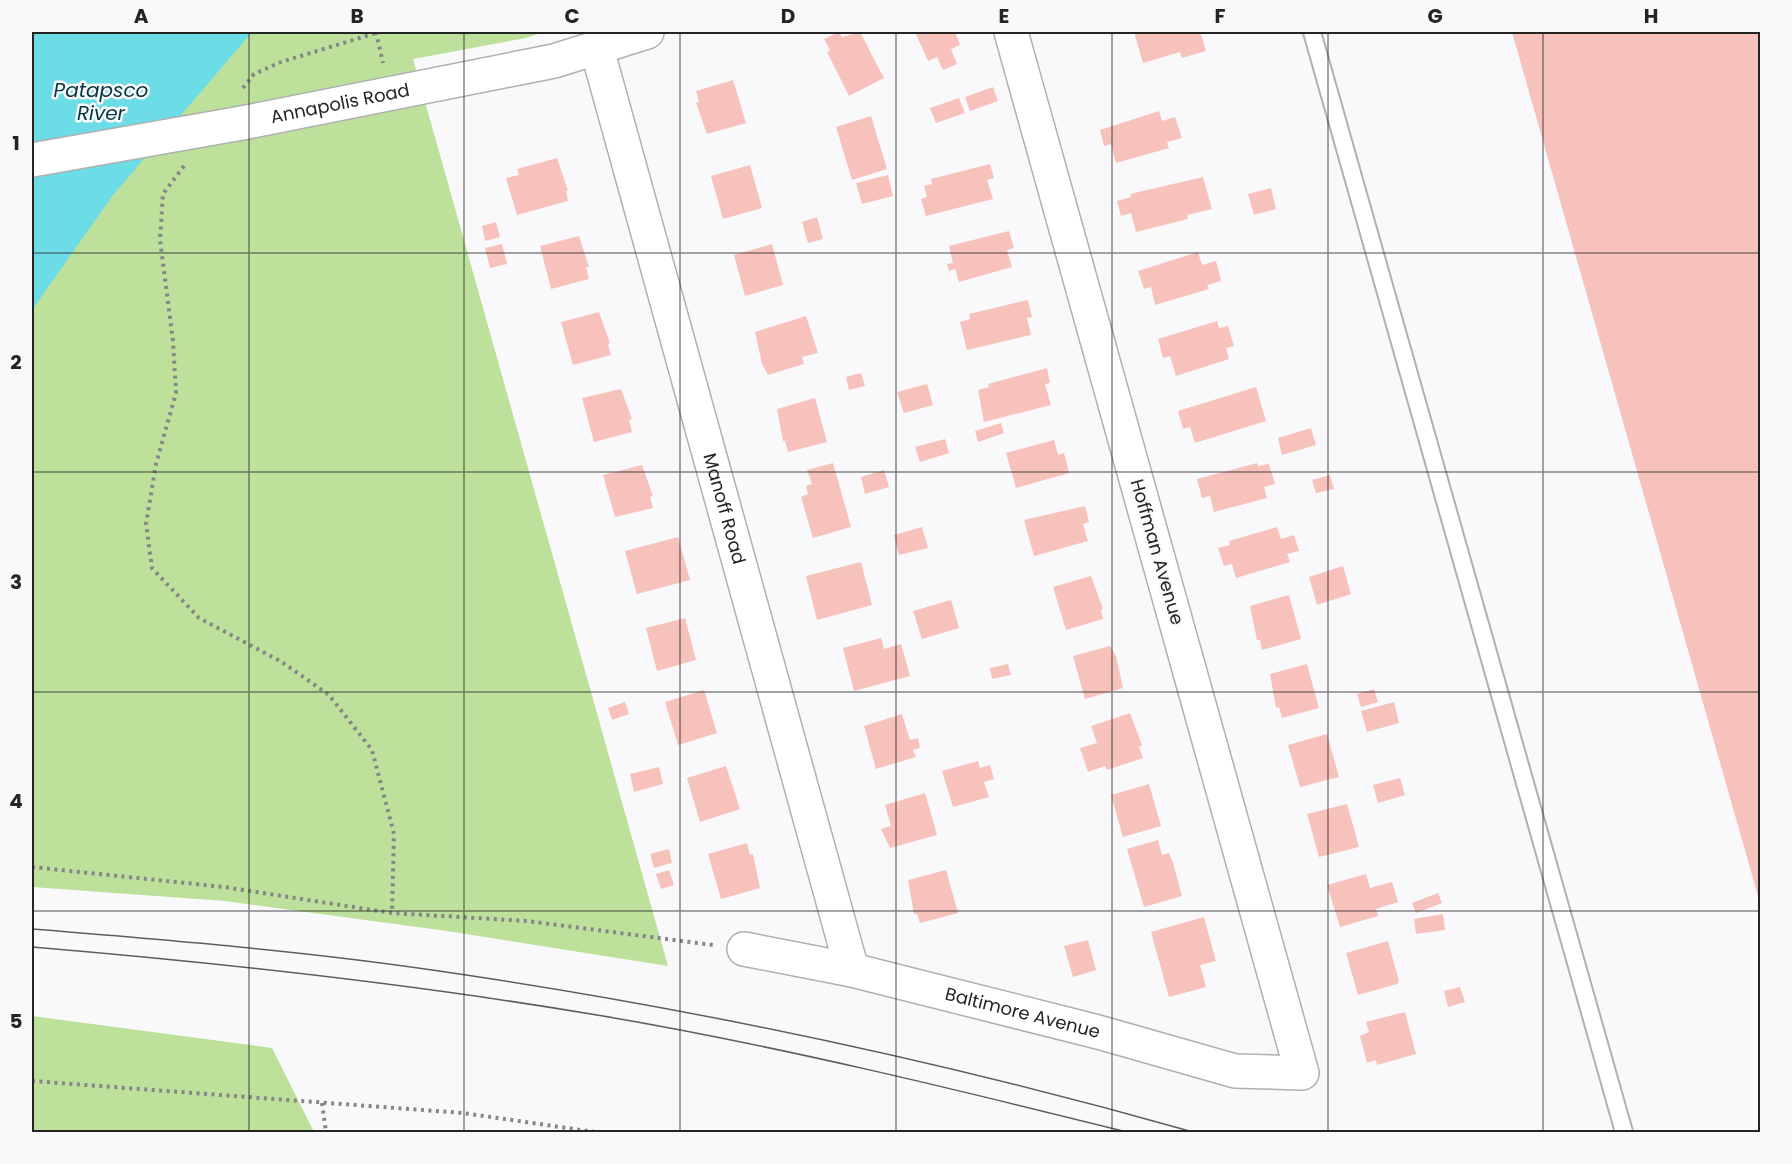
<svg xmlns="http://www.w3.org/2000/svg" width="1792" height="1164" viewBox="0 0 1792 1164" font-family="Poppins,sans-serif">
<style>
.green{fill:#bde09b}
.water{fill:#6cdce6}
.building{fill:#f7c2bc}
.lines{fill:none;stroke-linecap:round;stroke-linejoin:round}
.service-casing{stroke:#afb0b1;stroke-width:20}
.minor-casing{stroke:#afb0b1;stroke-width:36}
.secondary-casing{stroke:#afb0b1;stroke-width:36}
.path{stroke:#868687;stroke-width:4;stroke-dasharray:3 4.5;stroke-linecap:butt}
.service{stroke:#fff;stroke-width:16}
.minor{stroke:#fff;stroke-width:33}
.secondary{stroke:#fff;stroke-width:33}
.tram{stroke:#5d5d5f;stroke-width:1.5}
.secondary-bridge-casing{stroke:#afb0b1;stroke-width:36;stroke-linecap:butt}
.secondary-bridge{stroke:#fff;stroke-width:33}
.grid{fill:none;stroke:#242425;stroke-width:1.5;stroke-opacity:0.55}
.labels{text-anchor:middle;stroke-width:5;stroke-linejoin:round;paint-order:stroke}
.street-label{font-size:18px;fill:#242425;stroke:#f9f9fb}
.water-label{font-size:20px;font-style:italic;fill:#01393e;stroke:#f9f9fb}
.neatline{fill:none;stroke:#242425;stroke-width:2}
.grid-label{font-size:20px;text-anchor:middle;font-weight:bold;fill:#242425}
</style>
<rect width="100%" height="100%" fill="#f9f9fb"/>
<path class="green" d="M32,32h512l-18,6 -113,21 255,907 -221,-35 -222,-30 -193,-14z
M32,1016l240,32 42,84h-282z"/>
<path class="water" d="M32,32h220l-139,163 -81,115z"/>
<path class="building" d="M839,32l3,5 18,-5 24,46 -35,18 -22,-44 3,-2 -6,-11z
M915,32h40l5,13 -9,4 6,15 -14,6 -6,-13 -9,4z
M1134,32h66l6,19 -24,7 -2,-6 -37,11z
M1512,32h248v871z
M733,80l13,43 -39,11 -11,-31 3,-1 -3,-11z
M993,87l5,14 -28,10 -5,-14z
M959,98l6,15 -29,10 -6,-15z
M1159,111l3,10 13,-4 7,21 -15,4 2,6 -53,15 -5,-19 -7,2 -4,-16z
M871,116l16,53 -35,11 -16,-53z
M557,158l11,33h-2l2,10 -51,14 -11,-37 13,-3 -2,-6z
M990,164l4,14 -7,2 6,19 -67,17 -5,-17 6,-2 -3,-11 8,-2 -1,-5z
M750,165l12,43 -39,11 -12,-43z
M888,175l5,21 -31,8 -6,-21z
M1203,177l9,32 -25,6 1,4 -52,13 -5,-19 -10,3 -4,-15 14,-4 -1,-3z
M1271,188l5,21 -22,6 -6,-21z
M817,217l6,22 -15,4 -6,-21z
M496,222l4,15 -15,4 -3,-15z
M1009,231l5,17 -7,2 5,17 -53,15 -4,-13 -6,2 -2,-7 6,-1 -4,-17z
M579,236l10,31h-3l3,12 -38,10 -11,-43z
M502,244l5,20 -17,4 -5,-20z
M772,244l11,41 -38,11 -11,-41z
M1198,252l4,13 14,-4 5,20 -14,4 2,4 -54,16 -4,-18 -7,2 -6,-18z
M1028,300l4,17 -5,1 4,17 -64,15 -7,-28 10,-3 -1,-5z
M599,312l11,31 -2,1 3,11 -38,10 -12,-43z
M806,316l12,37 -16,4 2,7 -36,11 -6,-11 -7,-32z
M1217,321l2,7 9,-2 6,20 -8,2 3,11 -53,17 -6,-20 -7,2 -5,-19z
M1047,368l3,15 -5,1 6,21 -67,17 -6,-32 11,-3 -1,-3z
M861,373l4,13 -16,4 -3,-13z
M927,384l6,21 -29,8 -7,-21z
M1256,387l10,34 -71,22 -5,-16 -7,2 -5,-18z
M621,389l11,30 -3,1 3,12 -38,10 -12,-44z
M815,398l12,44 -39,10 -3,-11h-2l-6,-32z
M1001,423l3,10 -26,9 -3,-11z
M1311,428l5,17 -34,10 -4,-17z
M945,439l4,14 -29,9 -5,-15z
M1054,440l4,15 6,-2 5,20 -53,15 -10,-35z
M833,463l18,64 -38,11 -12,-41 7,-3 -2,-8 6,-2 -5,-14z
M1257,463l1,3 11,-2 6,20 -11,3 3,11 -53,14 -4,-16 -8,2 -5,-19z
M642,465l11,31 -3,1 3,11 -38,9 -12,-42z
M884,470l5,17 -24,7 -4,-17z
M1330,475l4,14 -18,4 -4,-13z
M1085,506l4,16 -6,2 5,17 -54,15 -10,-36z
M922,527l6,21 -29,7 -5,-20z
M1277,527l4,12 13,-4 5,16 -12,3 3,8 -54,16 -4,-14 -8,2 -6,-18 12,-3 -1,-4z
M678,537l12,43 -53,14 -12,-43z
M861,562l11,43 -55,15 -11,-44z
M1343,566l8,28 -34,11 -8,-28z
M1091,576l12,33 -2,1 2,9 -37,11 -13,-43z
M1289,595l12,44 -39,11 -2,-10h-3l-7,-34z
M951,600l8,28 -37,11 -9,-28z
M685,618l11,42 -39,11 -11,-43z
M881,638l3,11 17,-5 9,32 -56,15 -11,-43z
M1110,646l6,10 7,32 -38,11 -12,-43z
M1008,664l3,11 -19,4 -2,-11z
M1307,664l12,44 -37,10 -3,-11 -3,1 -6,-34z
M1374,689l4,13 -17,5 -4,-13z
M704,690l13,43 -39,12 -13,-43z
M625,702l4,12 -17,6 -4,-12z
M1394,702l5,21 -32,9 -6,-21z
M1130,713l12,32 -3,2 4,11 -36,12 -2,-4 -17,6 -8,-24 17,-5 -6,-17z
M902,714l8,26 8,-2 2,10 -7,2 3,7 -40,12 -12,-43z
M1327,734l12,43 -39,10 -12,-42z
M978,761l2,7 10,-3 4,14 -10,3 5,15 -36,10 -11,-36z
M726,766l14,43 -40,13 -13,-44z
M659,767l4,17 -29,8 -4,-18z
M1400,778l5,17 -27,8 -5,-18z
M1149,784l12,42 -38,11 -12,-42z
M925,793l12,42 -47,13 -9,-19 10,-3 -6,-21z
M1347,804l12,43 -40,10 -12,-43z
M1158,840l4,15 7,-2 4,10 9,33 -38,11 -17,-58z
M747,843l3,12 3,-1 7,34 -39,11 -13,-45z
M669,849l3,14 -18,5 -4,-14z
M669,870l5,15 -13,4 -5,-15z
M946,870l12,43 -38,10 -3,-9h-3l-6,-34z
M1366,874l4,14 22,-6 6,20 -22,7 2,7 -38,11 -13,-42z
M1438,893l4,10 -26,10 -4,-10z
M1443,914l2,16 -29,4 -2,-15z
M1204,917l12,44 -16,4 6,22 -37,10 -18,-65z
M1088,940l8,30 -23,7 -9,-31z
M1388,941l11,40 -2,3 -39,11 -12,-42z
M1460,987l5,15 -17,5 -4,-16z
M1405,1012l11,42 -39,11 -1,-5 -9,3 -7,-27 9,-4 -3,-10z"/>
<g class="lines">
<defs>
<path id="service" d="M1312,32l312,1100"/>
<g id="minor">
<path id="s1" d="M597,49l255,921"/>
<path id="s2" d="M744,949l108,21 246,62 137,39 67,2 -291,-1041"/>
</g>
<g id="secondary">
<path id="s3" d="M242,123l312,-62 93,-29"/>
</g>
</defs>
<use href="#service" class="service-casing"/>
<use href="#minor" class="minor-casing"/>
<use href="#secondary" class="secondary-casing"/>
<path class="path" d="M376,32l7,31
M243,88l11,-14 27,-12 95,-29
M184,166l-21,28 -3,46 13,101 3,52 -20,71 -10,60 6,44 47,50 83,44 47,33 43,55 22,84 -2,79
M32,867l192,20 168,26 135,8 186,24
M32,1081l431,32 132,19
M322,1103l4,29"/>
<use href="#service" class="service"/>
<use href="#minor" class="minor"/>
<use href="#secondary" class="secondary"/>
<path class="tram" d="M32,929c135,11 272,22 407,42 254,37 507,91 754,161
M32,947c191,16 382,37 571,69 176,30 351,73 524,116"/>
<defs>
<path id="secondary-bridge" d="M32,160l210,-37"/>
</defs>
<use href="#secondary-bridge" class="secondary-bridge-casing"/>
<use href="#secondary-bridge" class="secondary-bridge"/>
</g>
<path class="grid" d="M249,32v1100M464,32v1100M680,32v1100M896,32v1100M1112,32v1100M1328,32v1100M1543,32v1100M32,253h1728M32,472h1728M32,692h1728M32,911h1728"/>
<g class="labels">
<g class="street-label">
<text dy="6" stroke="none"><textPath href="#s3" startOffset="100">Annapolis Road</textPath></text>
<text dy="6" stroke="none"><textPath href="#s1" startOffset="477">Manoff Road</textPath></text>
<text transform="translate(1157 552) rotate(74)" y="6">Hoffman Avenue</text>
<text dy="6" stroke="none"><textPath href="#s2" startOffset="286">Baltimore Avenue</textPath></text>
</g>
<g class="water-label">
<text x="101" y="97">Patapsco<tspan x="101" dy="23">River</tspan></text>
</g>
</g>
<rect width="1792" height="1164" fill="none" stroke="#f9f9fb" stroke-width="66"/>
<rect x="33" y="33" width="1726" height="1098" class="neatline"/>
<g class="grid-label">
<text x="141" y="23">A</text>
<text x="357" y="23">B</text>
<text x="572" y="23">C</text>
<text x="788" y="23">D</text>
<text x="1004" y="23">E</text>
<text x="1220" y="23">F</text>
<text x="1435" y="23">G</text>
<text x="1651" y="23">H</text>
<text x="16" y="150">1</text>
<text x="16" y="369">2</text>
<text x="16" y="589">3</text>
<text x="16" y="808">4</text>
<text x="16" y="1028">5</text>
</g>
</svg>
